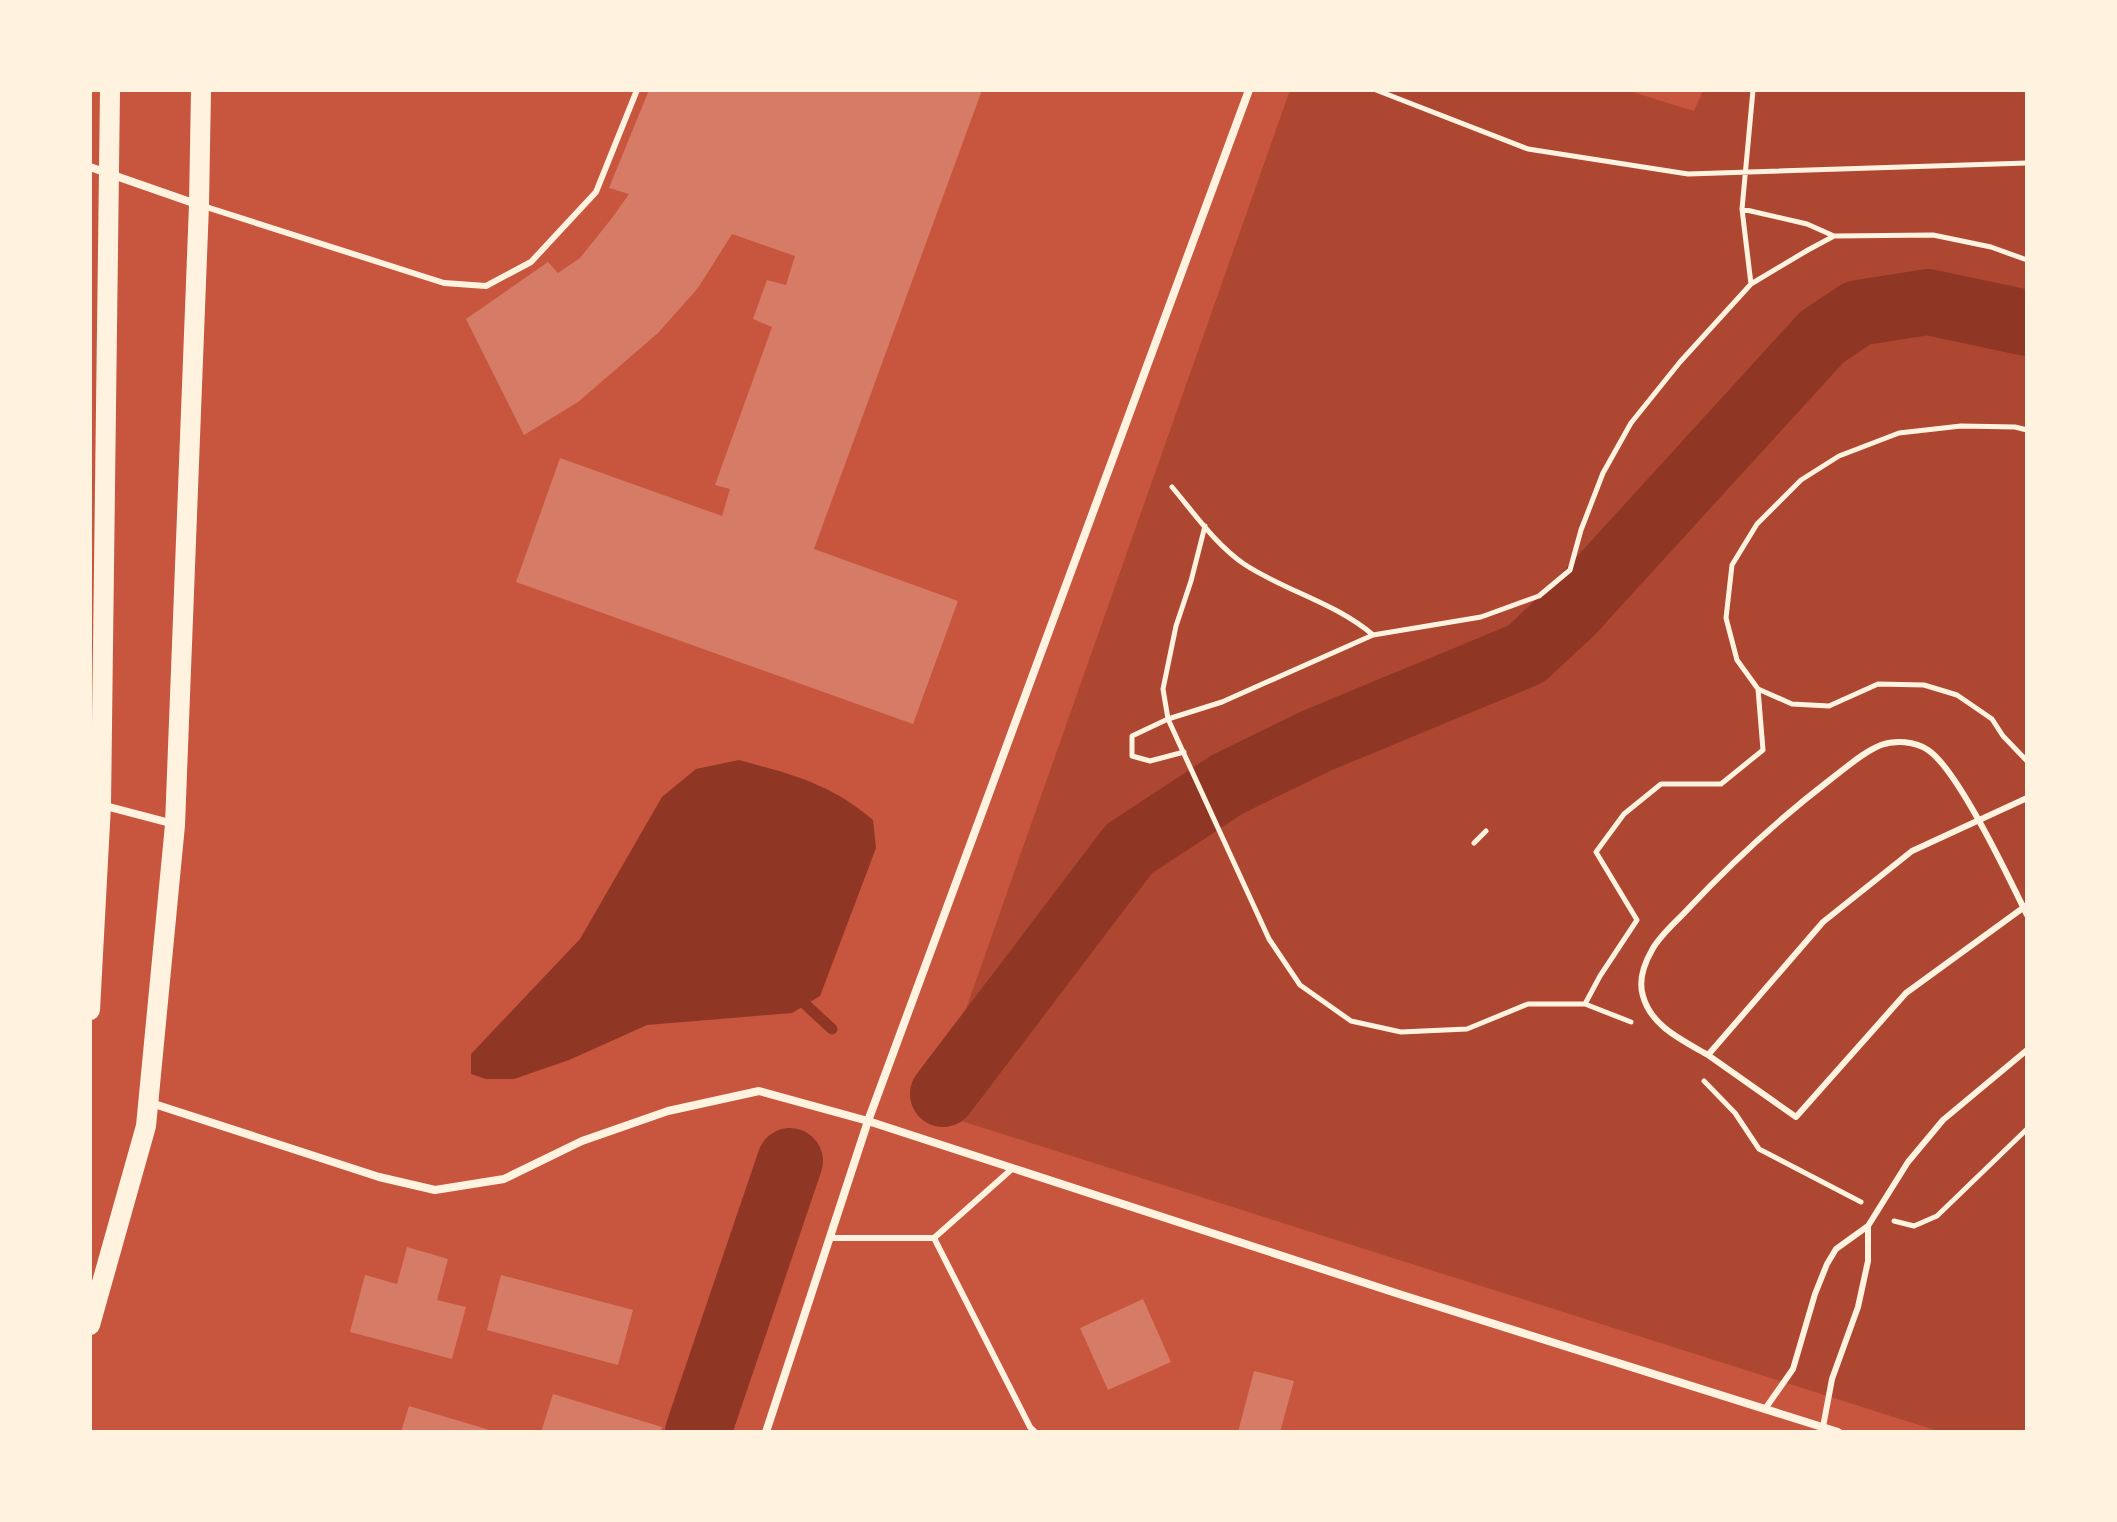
<svg xmlns="http://www.w3.org/2000/svg" width="2117" height="1522" viewBox="0 0 2117 1522" font-family="'Alegreya Sans',sans-serif">
<style>
.green{fill:#ae4732}
.water{fill:#8f3625}
.lines{fill:none;stroke-linecap:round;stroke-linejoin:round}
.stream{stroke:#8f3625;stroke-width:11}
.river{stroke:#8f3625;stroke-width:66}
.building{fill:#d67c66}
.path{stroke:#fff3e0;stroke-width:5}
.service{stroke:#fff3e0;stroke-width:6}
.minor{stroke:#fff3e0;stroke-width:8}
.primary{stroke:#fff3e0;stroke-width:20}
</style>
<rect width="100%" height="100%" fill="#c8553d"/>
<path class="green" d="M1290,90h336l68,21 9,-21h324v1342h-86l-1011,-321z"/>
<path class="water" d="M739,760c54,15 90,23 134,60l3,28 -56,148 -28,17 -145,12 -78,35 -55,19h-28l-15,-5v-20l109,-115 82,-142 34,-28z"/>
<g class="lines">
<path class="stream" d="M798,994l8,11 26,24"/>
<path class="river" d="M943,1094l186,-245 99,-65 88,-43 210,-87 45,-42 251,-275 36,-24 70,-11 99,21
M698,1432l92,-271"/>
</g>
<path class="building" d="M649,90h333l-168,459 144,52 -45,123 -397,-142 44,-124 162,58 8,-27 -15,-4 57,-158 -19,-8 14,-39 19,5 9,-29 -63,-22 -34,54 -40,45 -80,69 -54,33 -58,-116 82,-57 10,11 22,-15 32,-40 17,-24 -20,-6z
M407,1247l41,12 -11,41 29,7 -14,52 -102,-27 15,-57 32,9z
M501,1275l132,35 -15,55 -131,-35z
M1143,1299l28,63 -63,28 -28,-62z
M1254,1371l40,10 -14,51h-42z
M553,1394l109,33 -1,5h-120z
M409,1406l84,25v1h-92z"/>
<g class="lines">
<path class="path" d="M1376,90l152,59 160,25 339,-11
M1742,209l65,15 27,12
M1751,284l-9,-75 11,-119
M2027,430l-12,-3 -54,-1 -62,7 -60,23 -38,24 -44,44 -25,41 -6,53 11,42 21,29 34,15 37,2 49,-22 46,1 33,10 35,24 11,17 24,25
M1172,487c22,26 44,58 72,77 41,27 92,39 129,71l108,-18 58,-21 31,-26 11,-40 22,-57 28,-50 49,-61 71,-78 57,-34 26,-14 99,-1 58,12 36,13
M1205,526l-14,55 -15,45 -13,63 5,30 101,220 31,46 51,36 50,11 66,-3 61,-25h57l46,18
M1184,752l-34,9 -18,-5v-20l36,-17 54,-17 151,-67
M1474,843l12,-12
M1585,1004l15,-28 37,-56 -41,-68 28,-38 37,-30h60l42,-34 -5,-61
M1704,1081l31,32 24,36 102,53
M1894,1221l20,5 23,-10 90,-87"/>
<path class="service" d="M203,206l241,77 42,3 45,-24 65,-70 41,-102
M2027,798l-115,53 -89,71 -115,133 88,62 110,-124 121,-88
M1708,1055c-26,-15 -57,-29 -65,-59 -5,-16 1,-32 9,-46 8,-15 24,-28 36,-41 45,-48 91,-90 143,-130 15,-11 32,-27 50,-34 14,-5 34,-4 47,5 30,20 81,128 99,165
M1013,1168l-79,70 96,189 5,5
M1868,1226l40,-64 35,-42 84,-70
M830,1238h104
M1765,1409l28,-40 22,-75 12,-30 9,-15 32,-23v35l-10,46 -26,72 -9,48"/>
<path class="minor" d="M90,167l109,38
M90,802l84,22
M148,1102l231,75 56,13 69,-11 78,-38 86,-30 91,-20 109,30 534,174 436,137
M766,1432l102,-311 381,-1031"/>
<path class="primary" d="M90,1010l11,-205 9,-715
M90,1325l56,-199 29,-301 24,-620 2,-115"/>
</g>
<rect width="2117" height="1522" fill="none" stroke="#fff3e0" stroke-width="184"/>
</svg>
